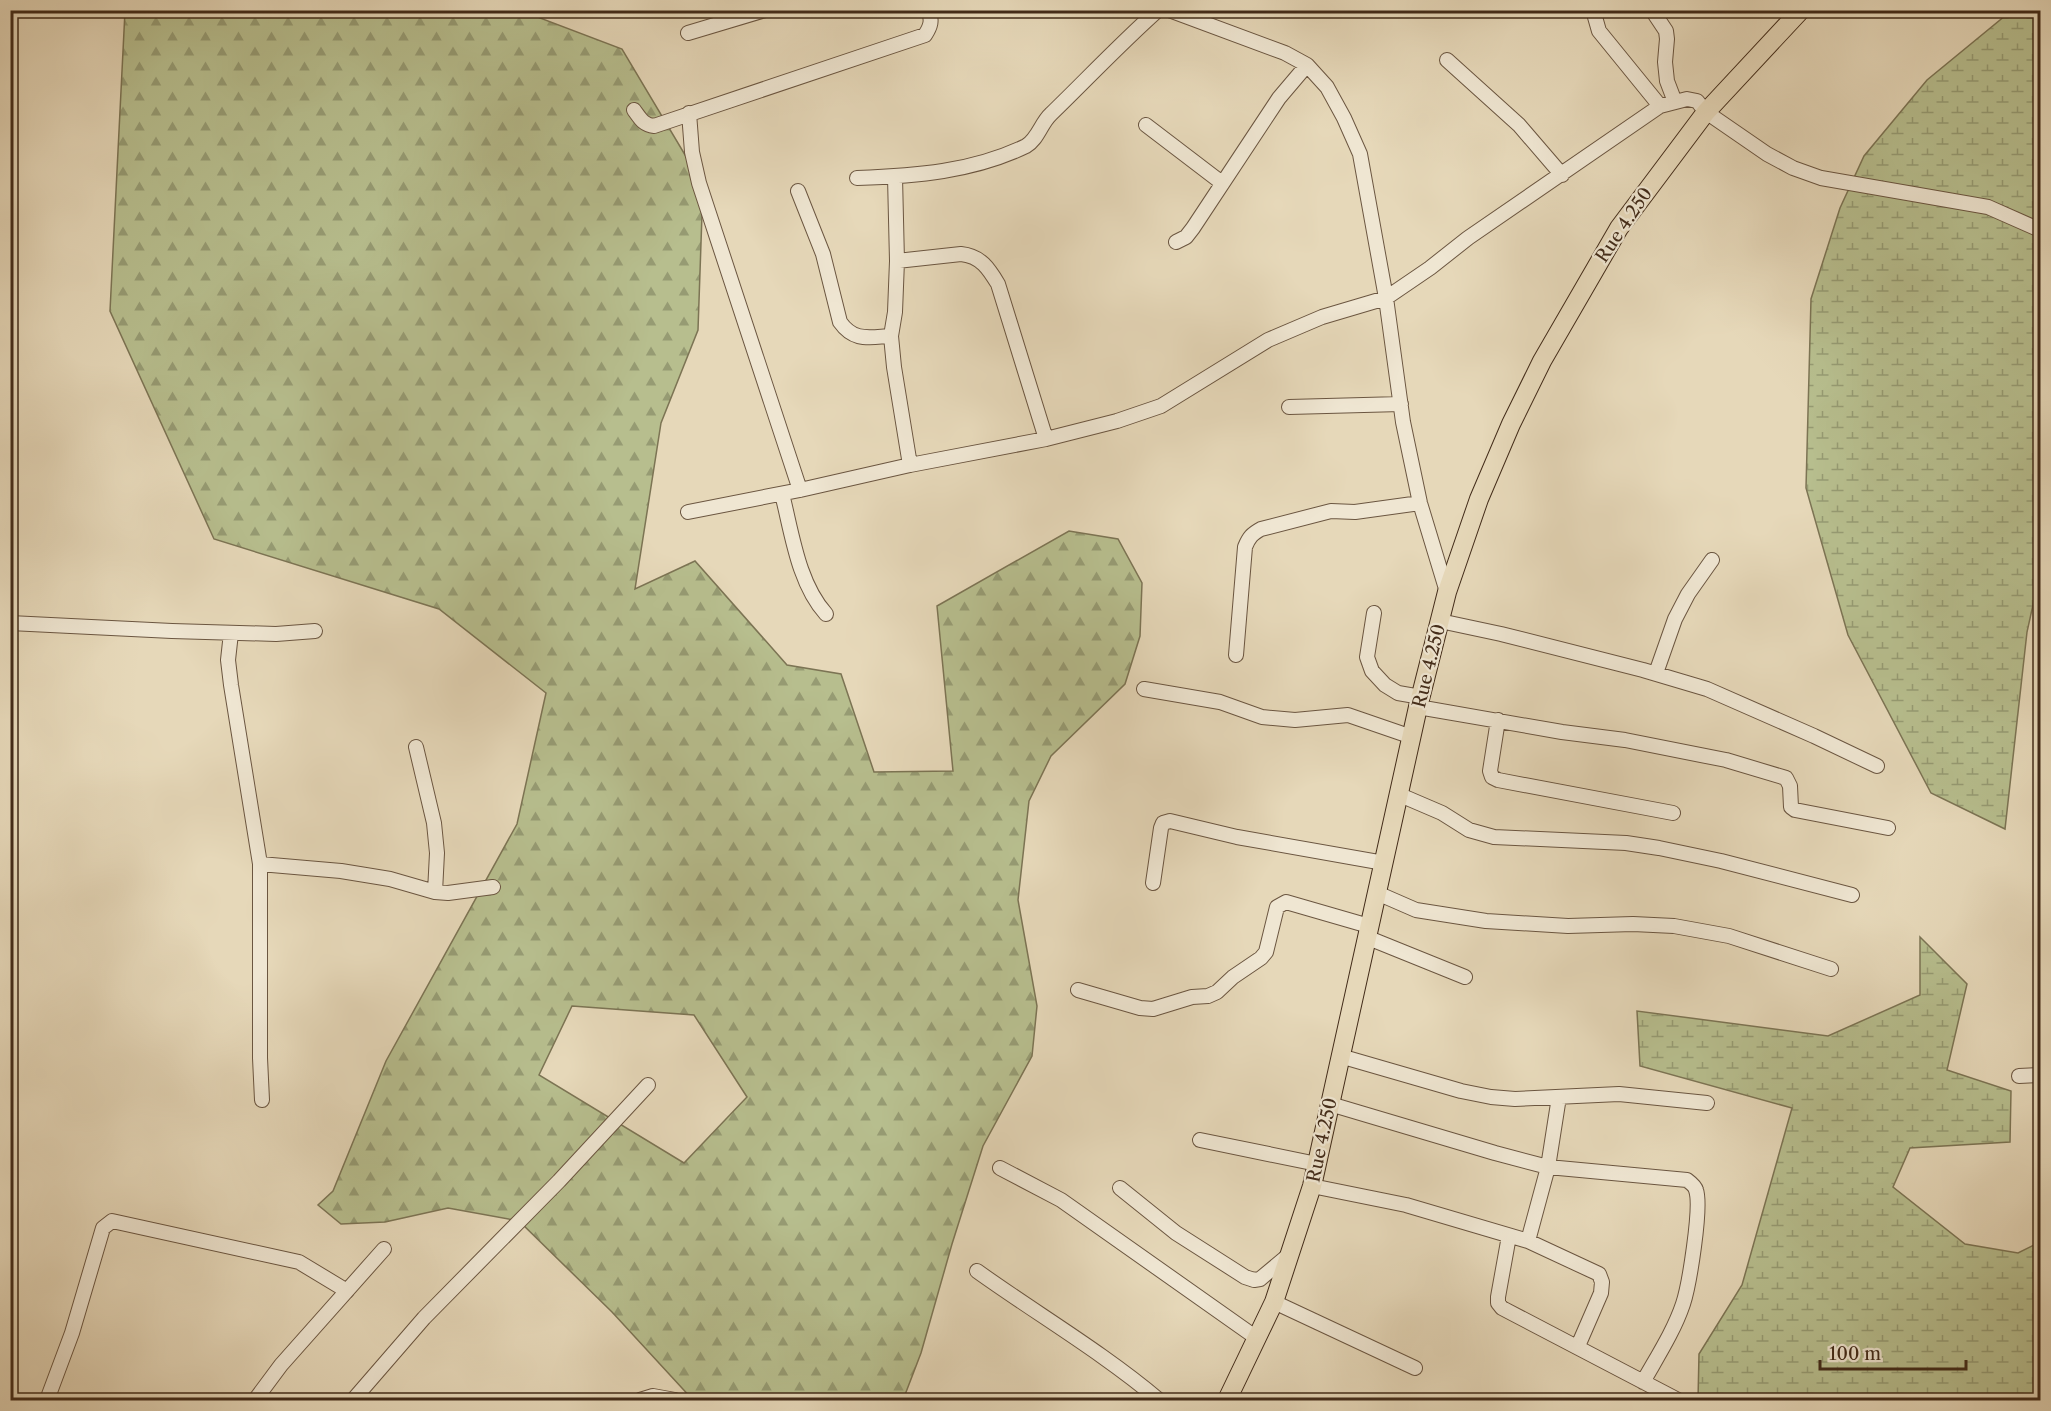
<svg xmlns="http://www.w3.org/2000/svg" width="2051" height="1411" viewBox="0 0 2051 1411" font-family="'Libre Caslon Text',serif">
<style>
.forest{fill:url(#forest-firs);stroke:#7c7454;stroke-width:1.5;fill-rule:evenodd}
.wetland{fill:url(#wetland-marsh);stroke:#7c7454;stroke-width:1.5}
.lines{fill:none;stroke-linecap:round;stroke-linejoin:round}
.minor-casing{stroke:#6b5641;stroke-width:16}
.major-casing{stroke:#422b19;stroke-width:20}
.minor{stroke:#efe6d2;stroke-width:14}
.major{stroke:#e6d8b9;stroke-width:18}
.labels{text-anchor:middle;stroke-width:4.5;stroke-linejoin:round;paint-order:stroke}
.street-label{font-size:18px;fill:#422b19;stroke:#efe6d2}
</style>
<defs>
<pattern id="forest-firs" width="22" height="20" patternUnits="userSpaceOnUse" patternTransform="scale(1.5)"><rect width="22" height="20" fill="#b7be8e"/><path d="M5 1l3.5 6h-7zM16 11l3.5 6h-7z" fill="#969b73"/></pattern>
<pattern id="wetland-marsh" width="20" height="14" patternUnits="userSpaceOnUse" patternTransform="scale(1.5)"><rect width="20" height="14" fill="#b7be8e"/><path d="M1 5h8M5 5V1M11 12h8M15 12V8" fill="none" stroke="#969b73"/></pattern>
</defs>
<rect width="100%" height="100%" fill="#e6d8b9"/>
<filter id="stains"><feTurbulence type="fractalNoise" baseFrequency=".00333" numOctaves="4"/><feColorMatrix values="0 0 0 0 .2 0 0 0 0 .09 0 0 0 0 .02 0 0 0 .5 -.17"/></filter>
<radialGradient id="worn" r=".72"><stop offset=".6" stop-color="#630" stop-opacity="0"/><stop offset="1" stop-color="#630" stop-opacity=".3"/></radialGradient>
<path class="forest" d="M125,11h405l2,4 90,34 81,136 -5,145 -37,93 -26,166 60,-28 92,104 54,9 33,98 79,-1 -16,-165 132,-75 49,8 24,44 -2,53 -15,48 -74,72 -22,45 -11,99 19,106 -5,50 -49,90 -31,98 -31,109 -18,47h-210l-81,-88 -93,-91 -71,-13 -63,14 -44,2 -23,-19 15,-14 53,-130 131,-237 29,-131 -107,-84 -225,-70 -104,-228zM572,1006l122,9 53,82 -63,66 -145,-88z"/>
<path class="wetland" d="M2011,11h29v562l-13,59 -22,197 -74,-36 -83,-158 -42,-147 5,-189 29,-91 24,-52 63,-76z
M1920,937l47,47 -20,86 64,21 -1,51 -100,6 -17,39 72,57 53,9 22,-11v158h-342l1,-46 43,-69 50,-177 -152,-42 -3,-55 191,25 92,-41z"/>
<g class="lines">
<defs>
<path id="minor" d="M1169,10l116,43 22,12 20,22 17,31 16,36 26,144 17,124 17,81 27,89
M1593,10l6,21 61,75
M1652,10l14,21 1,8 -2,23 2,19 8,21
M688,33l77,-23
M1447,60l72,65 43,50
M634,110c6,8 9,15 20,16l271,-91c6,-9 7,-14 4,-25
M689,113l3,39 7,31 101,307
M1146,125l76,58
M895,177l2,84 -2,51 -4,24 3,31 16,98
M857,178c58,-2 115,-6 169,-32 12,-7 15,-23 25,-32 36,-35 70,-71 107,-104
M798,191l25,63 17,68c14,20 29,15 51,14
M1176,242l10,-5 7,-9 86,-130 28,-33
M897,261l64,-7c20,2 28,15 37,30l48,155
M1289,407l112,-3
M782,494c10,39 16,89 44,120
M688,512l112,-22 110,-25 136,-26 71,-18 44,-15 107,-66 54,-23 64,-19 44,-30 38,-30 192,-132 27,-7 10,2 9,11 61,42 26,14 28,10 167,29 52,23
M1374,613l-7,44 5,14 13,14 13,8 23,4
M1440,621l61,13 142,36 64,19 107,47 63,30
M10,623l162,8 104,3 39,-3
M231,633l-3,27 3,25 29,179v194l2,42
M1236,655l9,-108c4,-10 7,-13 16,-18l70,-18 24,1 65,-9
M1656,673l19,-54 13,-25 24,-34
M1144,689l76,13 42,15 33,3 53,-5 64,22
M1418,707l144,25 63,8 101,20 60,18 4,8 1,21 4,3 93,18
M1498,720l-8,51 2,6 6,3 175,33
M416,747l18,76 3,30 -2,39
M1400,795l42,18 27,17 25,7 132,6 33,5 62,13 131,34
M260,864l81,7 49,8 45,13 13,1 45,-6
M1153,883l8,-55 2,-5 7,-2 67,16 147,26
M1377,893l39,17 70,11 82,5 65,-2 41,2 55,10 102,33
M1366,937l99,40
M1078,990l62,18 13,1 39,-12 16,-1 9,-4 16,-15 28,-19 5,-6 11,-45 9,-5 83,24
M1340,1056l121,35 30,6 24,2 104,-5 88,9
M2019,1076l21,-1
M1330,1104l165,49 53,14 139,13c4,3 8,6 9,10 6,17 -7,96 -13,114 -9,27 -26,53 -40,78
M1200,1140l117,24
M1000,1168l61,32 197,139
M1312,1186l94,19 122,36 71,33 3,8 -1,11 -23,53
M1120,1188l56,45 69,44 9,3 6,-1 30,-25
M1509,1236l-11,61v6l4,5 176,92
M1528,1241l20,-74 11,-70
M977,1271c60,43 125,81 182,129
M1274,1302l141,66
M47,1400l25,-67 31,-105 9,-7 187,41 48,29
M255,1400l26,-35 103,-116
M353,1400l71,-82 135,-137 89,-96
M640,1400l13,-4 22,4"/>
<path id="major" d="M1227,1400l47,-98 38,-116 106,-479 29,-115 32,-93 32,-75 31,-63 77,-133 87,-116 95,-102"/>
</defs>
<use href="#minor" class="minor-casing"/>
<use href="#major" class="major-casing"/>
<use href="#minor" class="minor"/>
<use href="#major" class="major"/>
</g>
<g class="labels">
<g class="street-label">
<text transform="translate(1624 225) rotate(-56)" y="6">Rue 4.250</text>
<text transform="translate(1429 666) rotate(-76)" y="6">Rue 4.250</text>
<text transform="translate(1322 1140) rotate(-78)" y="6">Rue 4.250</text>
</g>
</g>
<rect width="2051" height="1411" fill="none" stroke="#e6d8b9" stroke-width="36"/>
<rect x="12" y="12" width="2027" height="1387" fill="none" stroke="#422b19" stroke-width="3"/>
<rect x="18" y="18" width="2015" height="1375" fill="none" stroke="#422b19" stroke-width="1.5"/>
<path d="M1820 1360v9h146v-9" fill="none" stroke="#422b19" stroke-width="3"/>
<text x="1829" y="1360" font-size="18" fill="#422b19" stroke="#efe6d2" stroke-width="4.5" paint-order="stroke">100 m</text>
<rect width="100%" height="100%" filter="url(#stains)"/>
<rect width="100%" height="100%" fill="url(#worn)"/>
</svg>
